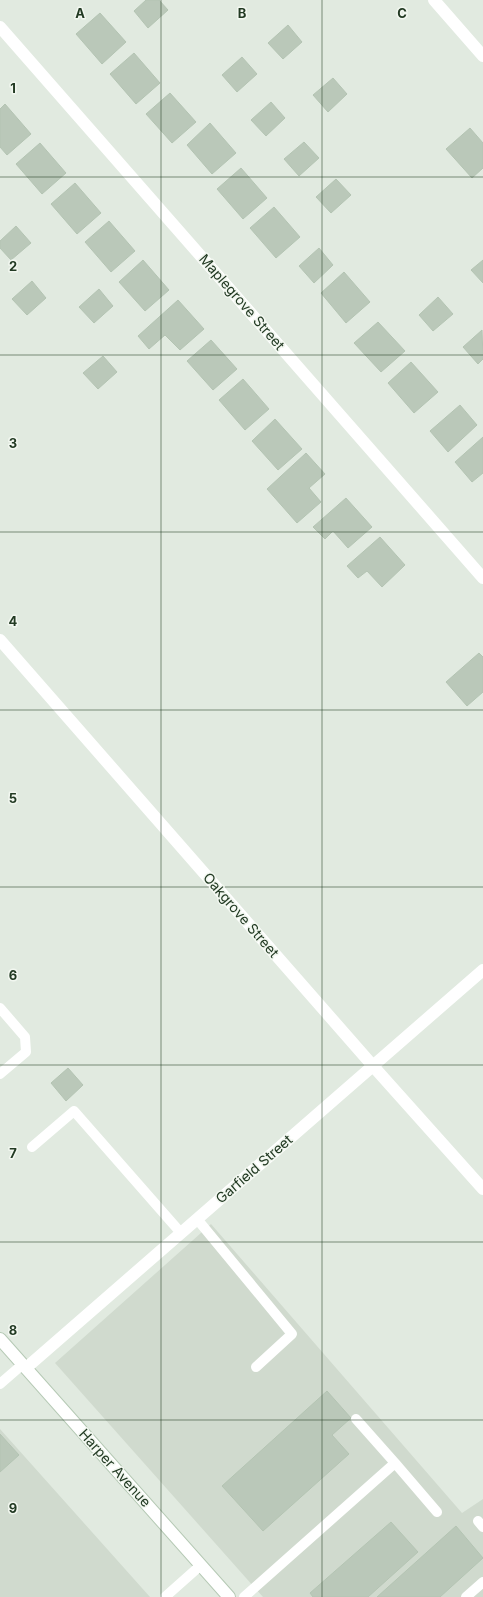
<svg xmlns="http://www.w3.org/2000/svg" width="483" height="1597" viewBox="0 0 483 1597" font-family="Inter,sans-serif">
<style>
.built{fill:#d0dace}
.building{fill:#bac8b9;stroke:#b4c4b3}
.lines{fill:none;stroke-linecap:round;stroke-linejoin:round}
.secondary-casing{stroke:#b5c9b4;stroke-width:14}
.service{stroke:#fff;stroke-width:10}
.minor{stroke:#fff;stroke-width:12}
.secondary{stroke:#fff;stroke-width:12}
.grid{fill:none;stroke:#223a23;stroke-width:1;stroke-opacity:0.55}
.labels{text-anchor:middle;stroke-width:3;stroke-linejoin:round;paint-order:stroke}
.street-label{font-size:14px;fill:#223a23;stroke:#f2f7f0}
.grid-label{font-size:13px;text-anchor:middle;font-weight:bold;fill:#223a23;stroke:#f2f7f0;stroke-width:3;stroke-linejoin:round;paint-order:stroke}
</style>
<rect width="100%" height="100%" fill="#e1eae0"/>
<path class="built" d="M211,1224l251,289 21,-14v98h-220l-208,-234z
M0,1429l150,168h-150z"/>
<path class="building" d="M146,0h13l9,10 -20,18 -14,-17z
M100,13l26,29 -24,22 -26,-30z
M288,25l14,17 -19,17 -15,-16z
M134,53l26,30 -24,21 -26,-30z
M242,57l15,17 -20,18 -15,-17z
M333,78l14,16 -19,18 -15,-17z
M170,93l26,29 -24,21 -26,-29z
M271,102l14,16 -19,18 -15,-16z
M5,104l26,30 -24,21 -7,-8v-38z
M210,123l26,30 -24,21 -25,-29z
M470,128l13,15v25l-11,10 -26,-29z
M304,142l15,16 -20,18 -15,-17z
M40,143l26,30 -24,21 -26,-30z
M241,168l26,30 -24,21 -26,-30z
M336,179l15,16 -20,18 -15,-16z
M75,183l26,30 -24,21 -26,-30z
M274,207l26,30 -24,21 -26,-30z
M109,221l26,30 -24,21 -26,-30z
M16,226l15,17 -20,17 -11,-12v-7z
M319,248l14,17 -19,18 -15,-17z
M143,260l26,30 -24,21 -26,-29z
M483,260v23l-12,-13z
M344,272l26,30 -24,21 -25,-30z
M32,281l14,17 -19,17 -15,-16z
M99,289l14,17 -19,17 -15,-16z
M438,297l15,17 -20,17 -14,-16z
M178,300l26,29 -24,21 -15,-15 -16,14 -11,-13z
M378,322l27,29 -24,21 -27,-29z
M482,330l1,29 -5,5 -15,-17z
M211,340l26,29 -24,21 -26,-29z
M103,356l14,16 -19,17 -15,-16z
M411,362l27,30 -24,21 -26,-30z
M243,379l26,30 -24,21 -26,-30z
M460,405l17,20 -29,27 -18,-21z
M275,419l27,30 -24,21 -26,-29z
M483,437v36l-11,9 -17,-20z
M306,453l19,21 -16,14 12,14 -24,21 -30,-34z
M346,498l26,29 -24,21 -15,-17 -8,8 -12,-12z
M380,537l25,28 -23,22 -15,-16 -9,7 -11,-12z
M479,653l4,4v35l-16,14 -21,-24z
M68,1068l15,17 -17,16 -15,-18z
M327,1391l24,27 -19,17 17,19 -86,77 -41,-45z
M0,1434l19,21 -19,17z
M391,1522l27,30 -50,45h-55l-3,-4z
M456,1526l27,32 -43,39h-63z"/>
<g class="lines">
<defs>
<path id="secondary" d="M0,1339l229,258"/>
</defs>
<use href="#secondary" class="secondary-casing"/>
<path class="service" d="M0,1008l25,29 1,15 -26,22
M32,1147l42,-36 107,122
M197,1219l95,115 -36,33
M0,1384l23,-20
M356,1419l39,44
M478,1521l5,6
M165,1597l36,-32
M244,1597l151,-134 42,49
M466,1597l17,-15"/>
<path class="minor" d="M434,0l49,56
M0,27l483,551
M0,640l373,426 110,123
M26,1368l457,-398"/>
<use href="#secondary" class="secondary"/>
</g>
<path class="grid" d="M161,0v1597M322,0v1597M0,177h483M0,355h483M0,532h483M0,710h483M0,887h483M0,1065h483M0,1242h483M0,1420h483"/>
<g class="labels">
<g class="street-label">
<text transform="translate(242 302) rotate(49)" y="5">Maplegrove Street</text>
<text transform="translate(241 915) rotate(49)" y="5">Oakgrove Street</text>
<text transform="translate(254 1169) rotate(-41)" y="5">Garfield Street</text>
<text transform="translate(115 1468) rotate(48)" y="5">Harper Avenue</text>
</g>
</g>
<g class="grid-label">
<text x="80" y="18">A</text>
<text x="242" y="18">B</text>
<text x="402" y="18">C</text>
<text x="13" y="93">1</text>
<text x="13" y="271">2</text>
<text x="13" y="448">3</text>
<text x="13" y="626">4</text>
<text x="13" y="803">5</text>
<text x="13" y="980">6</text>
<text x="13" y="1158">7</text>
<text x="13" y="1335">8</text>
<text x="13" y="1513">9</text>
</g>
</svg>
